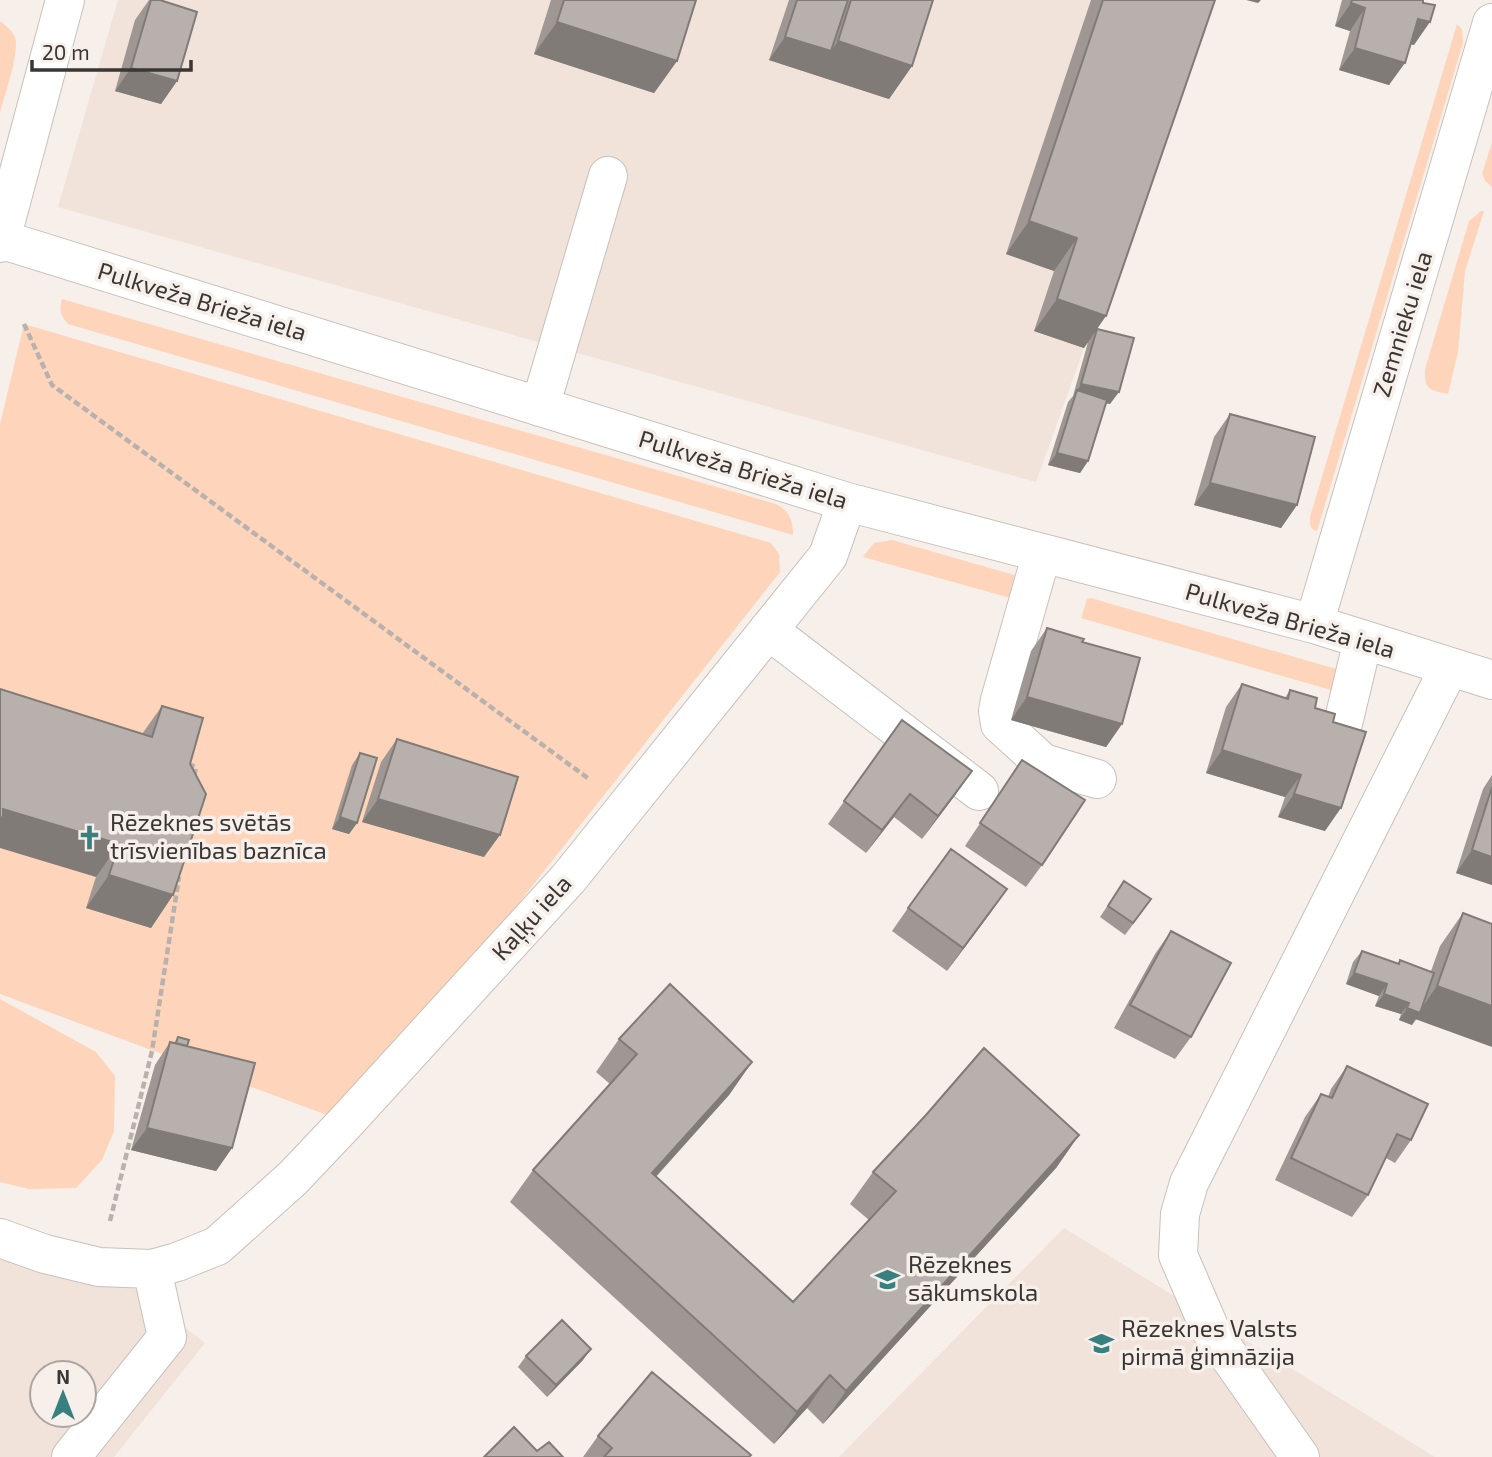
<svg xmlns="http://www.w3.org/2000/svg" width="1492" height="1457" viewBox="0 0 1492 1457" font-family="'Exo 2',sans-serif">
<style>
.built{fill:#f1e2da;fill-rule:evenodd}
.green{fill:#fed5ba}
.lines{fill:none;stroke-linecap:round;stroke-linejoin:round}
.minor-casing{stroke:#c8c1bc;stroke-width:40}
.path{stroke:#b8b1ad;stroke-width:4.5;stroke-dasharray:7 3.5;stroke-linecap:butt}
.minor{stroke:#fff;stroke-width:38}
.wall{fill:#9e9794}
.shaded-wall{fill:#817b78}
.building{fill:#b8b0ac;stroke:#817b78;stroke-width:2}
.labels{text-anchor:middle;stroke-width:7;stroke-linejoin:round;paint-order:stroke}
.street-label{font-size:24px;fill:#393634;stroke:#f7efea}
.poi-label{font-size:24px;fill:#393634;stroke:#f7efea;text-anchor:start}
</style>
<rect width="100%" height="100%" fill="#f7efea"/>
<path class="built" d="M118,0h1091l-173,482 -978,-275z
M1064,1228l371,229h-596z
M0,1260l129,24 76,59 -91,114h-114zM42,1373h42v42h-42z"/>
<path class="green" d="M0,21c5,4 12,9 15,16 5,15 -11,59 -15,76z
M1457,24l5,5 1,14 -146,488c-8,-2 -7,-7 -7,-14z
M1492,142v45l-6,-5 -4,-8z
M1481,211h3l-19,60 -7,81 -10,42c-19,-4 -24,-4 -23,-25l44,-148z
M62,299l714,205c14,7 17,17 17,31l-725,-211c-8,-9 -9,-14 -6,-25z
M24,324l747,219 8,11 1,18 -434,550 -346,-128v-570z
M892,540l126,36v24l-155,-43 11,-14z
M1091,598l245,71 5,4 -3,19 -257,-74 6,-19z
M0,999l96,53 19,24 -1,55 -12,29 -26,28 -47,1 -29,-7z"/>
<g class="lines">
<defs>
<path id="minor" d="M0,239l847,263 467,122 178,56
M0,243l65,-243
M540,407l68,-231
M1042,553l-42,147 -2,11 2,13 43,39 54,16
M1314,624l178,-601
M768,630l211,161
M1340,736l23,-96
M0,1238l45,16 54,13 53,2 25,-7 40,-16 76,-68 53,-56 222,-243 260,-323 19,-54
M71,1457l96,-120 -15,-68
M1300,1457l-90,-128 -32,-74 2,-41 9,-31 260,-515"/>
</defs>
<use href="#minor" class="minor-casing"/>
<path class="path" d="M24,324l28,61 537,394
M188,764l8,3 -2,11
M110,1221l42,-170 27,-174"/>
<use href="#minor" class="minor"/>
</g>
<path class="wall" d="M149,0h11l17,81 -16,23 -46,-13 20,-71z
M551,0h145l-19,61 -23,32 -120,-39z
M789,0h144l-21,66 -23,33 -120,-39z
M1091,0h124l-118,329 13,75 -4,-1 -18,58 -8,12 -32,-8 20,-63 5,-6 15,-54 -4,6 -50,-17 20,-60 -48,-17z
M1342,0h81l-9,45 -4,-1 -21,41 -50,-15 11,-39 -15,-5z
M1230,414l67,91 -16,23 -87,-23 20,-68z
M1047,628l35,14 40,82 -16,23 -95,-27 20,-69z
M1242,684l43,14 5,-8 43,32 -8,109 -47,-14 7,-20 -79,-24 20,-66z
M162,706l28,58 -17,131 -22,33 -65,-20 56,-174z
M902,720l54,74 -34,45 -28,-22 -28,36 -38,-29z
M397,739l87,118 -122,-35 19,-60z
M360,753l-3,70 -8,11 -17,-5 20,-64z
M1022,760l20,105 -16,22 -61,-41z
M1492,775v110l-36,-12 27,-84z
M1124,881l19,30 -18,24 -25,-18z
M908,908l83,4 -44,59 -55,-40z
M1463,913l29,11 -80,101 -13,-5 2,-6 -26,-8 4,-10 -33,-12 7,-22 9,-11 36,13 2,-4 31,11 9,-25z
M1171,931l20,106 -16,22 -61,-31 41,-74z
M178,1037l54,111 -16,23 -85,-21 24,-85 15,-23 4,1z
M619,1039l133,23 -23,33 -73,82 137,125 76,-82 -19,-16 23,-32 206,-37 -23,33 -233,256 -16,-16 -33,36 -264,-242 23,-32 77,-86 -14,-12z
M1347,1066l64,74 -16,23 -9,-5 -18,37 -16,22 -77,-37 30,-63 16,-23 7,3 3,-8z
M526,1356l57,4 -36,37 -29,-30z
M598,1436l152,21h-167z"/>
<path class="shaded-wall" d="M1246,0h15l-3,3z
M1351,3l14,5 -15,23 -15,-5z
M1418,19l12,3 -16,23 -12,-3z
M557,22l120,39 -23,32 -120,-39z
M785,37l46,14 7,-10 74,25 -23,33 -120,-39z
M1355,48l50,15 -16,22 -50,-15z
M131,68l46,13 -16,23 -46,-13z
M1029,221l48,17 -23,33 -48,-17z
M1057,299l49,17 -22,32 -50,-17z
M1081,384l38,8 -9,12 -35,-8 2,-5z
M1057,453l31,8 -8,12 -32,-8z
M1210,483l87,22 -16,23 -87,-23z
M1027,697l95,27 -16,23 -95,-27z
M1222,750l79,25 -16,22 -79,-24z
M972,771l-16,23 -34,45 16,-23z
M910,794l-16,23 -28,36 16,-23z
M1294,794l47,14 -16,23 -47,-14z
M378,799l122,36 -16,22 -122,-35z
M3,809l116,35 -23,33 -96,-29v-35z
M340,817l17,6 -8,11 -17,-5z
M1472,850l20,7v28l-36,-12z
M109,875l64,20 -22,33 -65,-20z
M1007,889l-16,23 -44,59 16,-23z
M1354,973l33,11 -8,12 -33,-12z
M1437,986l55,20v41l-77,-28 -3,6 -13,-5 8,-12 11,5z
M1384,994l25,9 -8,11 -26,-8z
M752,1062l-23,33 -100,111 23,-33z
M147,1128l85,20 -16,23 -85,-21z
M1079,1135l-23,33 -233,256 23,-33z
M591,1349l-8,11 -36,37 9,-12z
M830,1375l-23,33 -33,36 23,-32z"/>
<path class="building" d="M151,0h9l37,12 -20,69 -46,-13z
M564,0h132l-19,61 -120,-39z
M797,0h51l-17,51 -46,-14z
M851,0h82l-21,66 -74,-25z
M1103,0h112l-109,316 -49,-17 20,-61 -48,-17z
M1352,0h71v3l12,2 -5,17 -12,-3 -13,44 -50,-15 10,-40 -14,-5z
M1097,329l37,9 -15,54 -38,-8z
M1077,390l30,10 -19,61 -31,-8z
M1230,414l85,23 -18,68 -87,-22z
M1047,628l37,11 -2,3 58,16 -18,66 -95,-27z
M1242,684l46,15 2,-9 27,8 -2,10 20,6 -2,8 33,10 -25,76 -47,-14 7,-19 -79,-25z
M0,689l152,48 10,-31 41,12 -13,46 16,30 -33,101 -64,-20 10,-31 -116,-35v9l-3,-1z
M902,720l70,51 -34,45 -28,-22 -28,36 -38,-29z
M397,739l121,38 -18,58 -122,-36z
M360,753l17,5 -20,65 -17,-6z
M1022,760l63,40 -43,65 -62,-42z
M1492,787v70l-20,-7z
M951,849l56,40 -44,59 -55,-40z
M1124,881l27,18 -18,24 -25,-17z
M1463,913l29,11v82l-55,-20z
M1171,931l60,32 -40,74 -61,-32z
M1362,951l37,13 1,-4 34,13 -14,40 -13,-5 2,-5 -25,-9 3,-10 -33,-11z
M670,984l82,78 -100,111 141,129 103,-111 -23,-19 53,-57 58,-67 95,87 -233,256 -16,-16 -33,37 -264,-242 104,-116 -18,-15z
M178,1037l11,3 -2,6 -11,-3z
M170,1042l85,21 -23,85 -85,-20z
M1347,1066l81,38 -17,36 -14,-6 -29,61 -77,-37 30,-64 11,4z
M562,1320l29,29 -35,36 -30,-29z
M652,1372l99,83 -2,2h-145l8,-9 -14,-12z
M514,1427l23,24 12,-9 14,15h-79z"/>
<defs>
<symbol id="church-bare" viewBox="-9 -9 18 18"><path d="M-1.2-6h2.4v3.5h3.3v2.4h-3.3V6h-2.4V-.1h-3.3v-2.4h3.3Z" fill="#388080" stroke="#f7efea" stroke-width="2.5" paint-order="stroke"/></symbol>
<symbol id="school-bare" viewBox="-9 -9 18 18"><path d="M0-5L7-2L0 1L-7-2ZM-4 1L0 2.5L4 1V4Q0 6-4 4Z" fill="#388080" stroke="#f7efea" stroke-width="2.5" paint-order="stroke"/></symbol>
</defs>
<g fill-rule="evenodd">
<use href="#church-bare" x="72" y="820" width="35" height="35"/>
<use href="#school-bare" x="870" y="1262" width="35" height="35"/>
<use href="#school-bare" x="1084" y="1326" width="35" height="35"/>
</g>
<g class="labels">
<g class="street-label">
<text transform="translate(202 302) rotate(17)" y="8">Pulkveža Brieža iela</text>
<text transform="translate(1403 324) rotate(-73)" y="8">Zemnieku iela</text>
<text transform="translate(743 470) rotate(17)" y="8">Pulkveža Brieža iela</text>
<text transform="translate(1290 621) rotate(16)" y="8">Pulkveža Brieža iela</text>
<text transform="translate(532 918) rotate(-48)" y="8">Kaļķu iela</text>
</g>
<g class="poi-label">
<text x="110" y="831">Rēzeknes svētās<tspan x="110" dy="28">trīsvienības baznīca</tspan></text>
<text x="908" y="1273">Rēzeknes<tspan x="908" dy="28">sākumskola</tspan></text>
<text x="1121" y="1337">Rēzeknes Valsts<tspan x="1121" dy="28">pirmā ģimnāzija</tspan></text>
</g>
</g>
<g transform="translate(63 1394)"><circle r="33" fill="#f7efea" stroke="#aba5a1" stroke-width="2"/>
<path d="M0-5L12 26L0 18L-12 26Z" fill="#388080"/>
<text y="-10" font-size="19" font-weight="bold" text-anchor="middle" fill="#393634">N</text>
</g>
<path d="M32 60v10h159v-10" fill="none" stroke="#393634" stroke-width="3.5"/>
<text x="42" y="60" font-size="21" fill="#393634" stroke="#f7efea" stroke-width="5" paint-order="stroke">20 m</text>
</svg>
